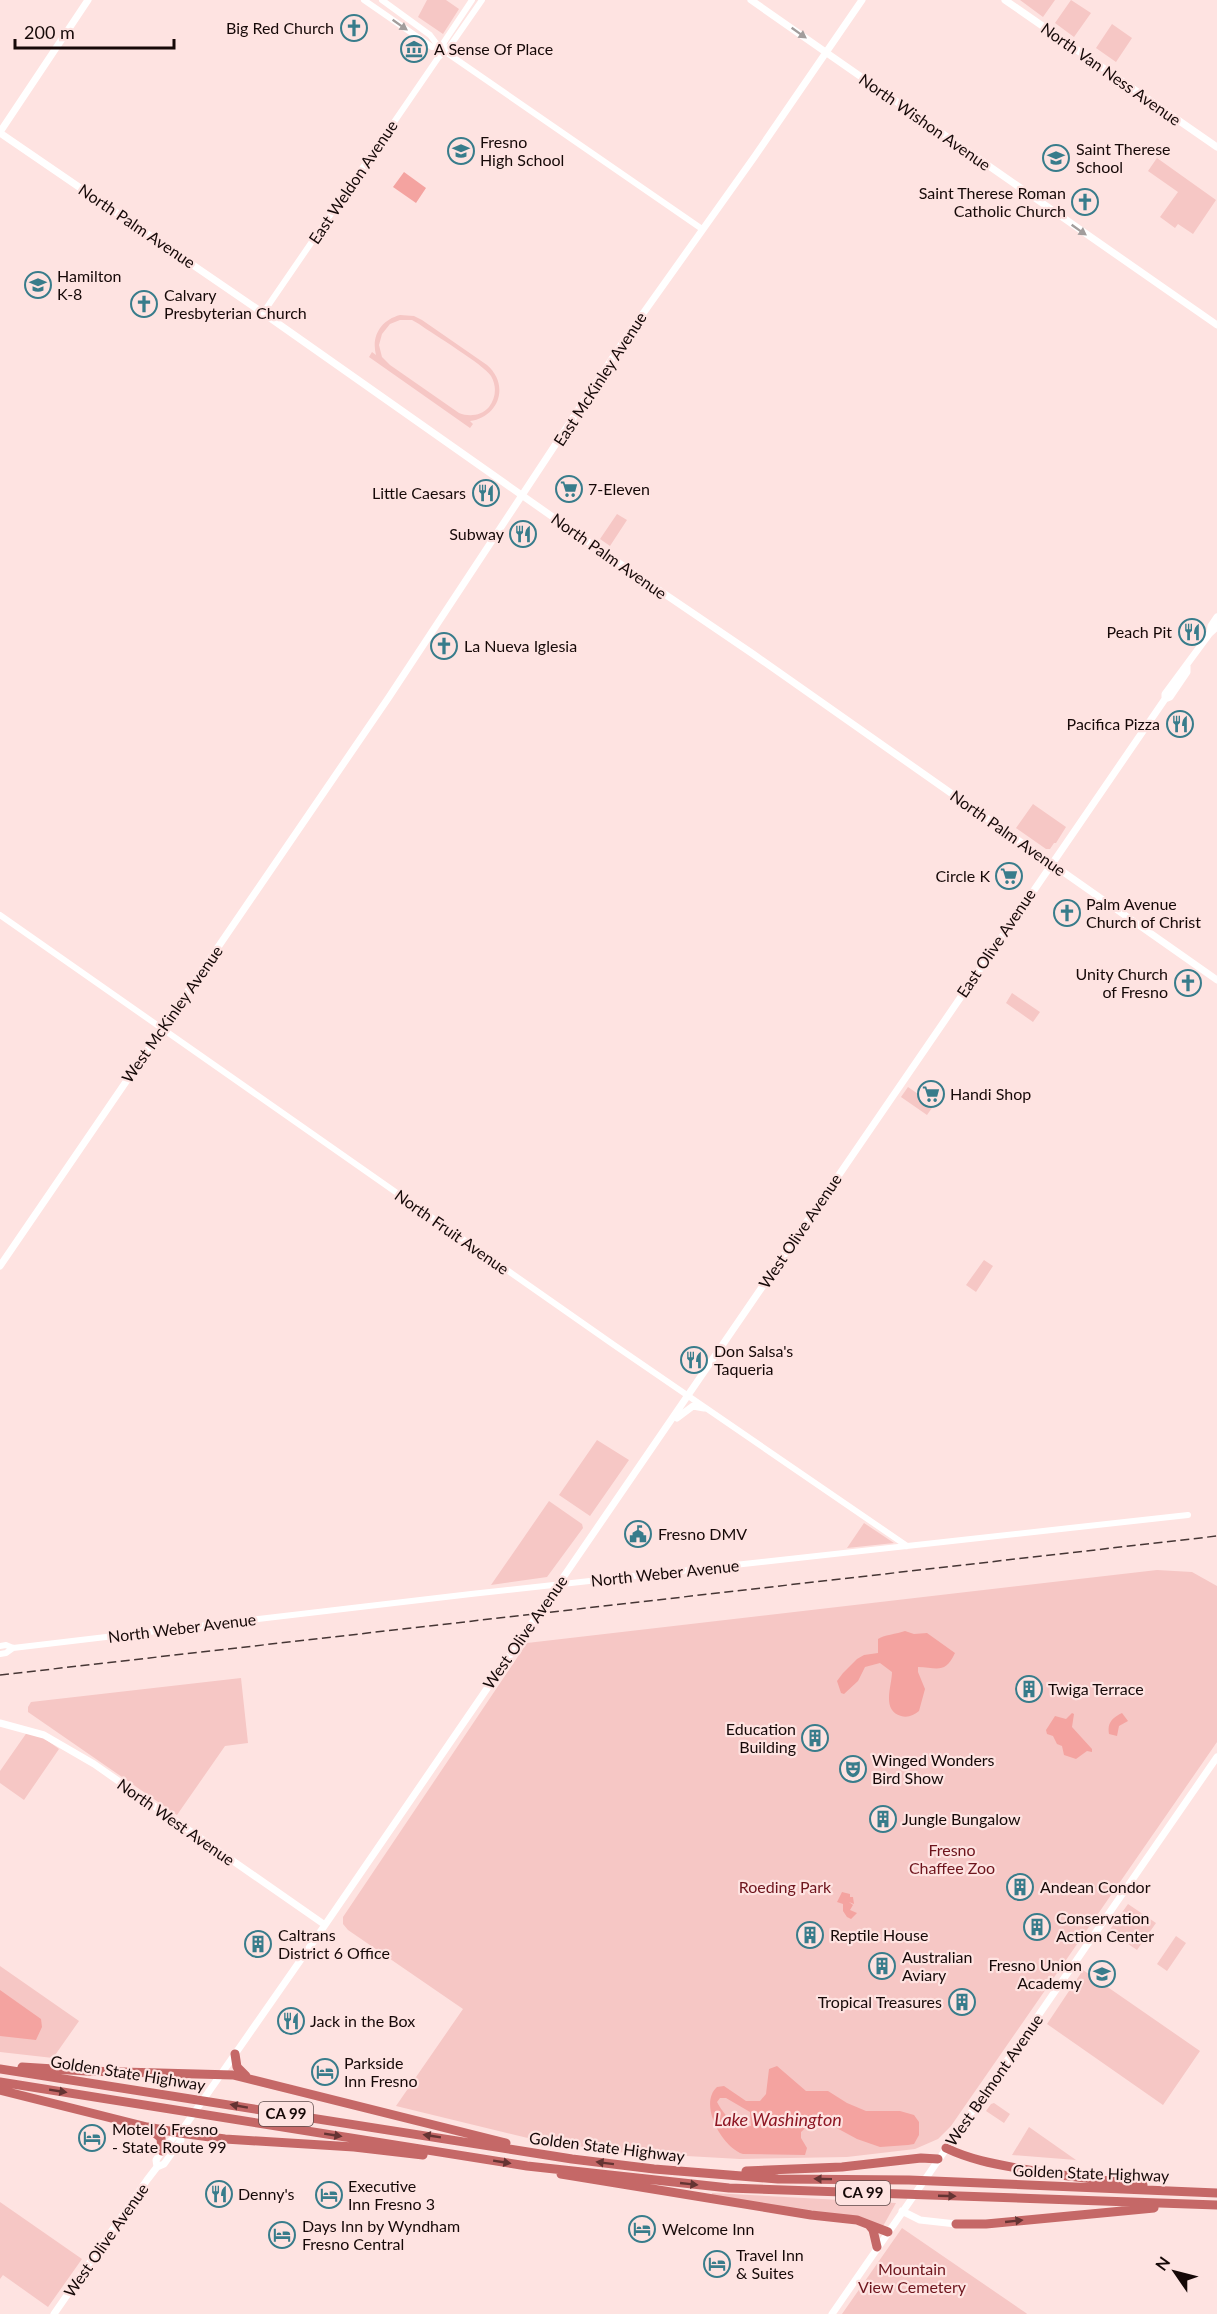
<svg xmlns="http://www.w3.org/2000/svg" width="1217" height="2314" viewBox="0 0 1217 2314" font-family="Lato,sans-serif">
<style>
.green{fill:#f6c7c5;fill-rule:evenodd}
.water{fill:#f4a3a0;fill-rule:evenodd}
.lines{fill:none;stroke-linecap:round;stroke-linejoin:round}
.tertiary{stroke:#fff;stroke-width:6}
.secondary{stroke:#fff;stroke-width:7}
.motorway{stroke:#c56867;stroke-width:9}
.rail{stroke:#463635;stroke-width:1.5;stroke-dasharray:9 4.5;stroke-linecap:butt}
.oneway{fill:#a29d9c}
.oneway2{fill:#653433}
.labels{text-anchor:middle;stroke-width:4.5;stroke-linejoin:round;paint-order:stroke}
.shield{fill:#fee3e1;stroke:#5c4a49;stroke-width:1.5}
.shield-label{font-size:15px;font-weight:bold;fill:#160908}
.poi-label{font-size:16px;fill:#160908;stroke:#fee3e1;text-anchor:start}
.street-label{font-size:16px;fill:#160908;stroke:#fee3e1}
.park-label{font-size:16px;fill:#6e151d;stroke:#fee3e1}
.water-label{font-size:18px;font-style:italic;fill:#8e1724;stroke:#fee3e1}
</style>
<rect width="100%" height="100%" fill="#fee3e1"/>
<path class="green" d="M427,0h19l13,9 -16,25 -25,-17z
M1020,0h35l-12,17z
M1071,0l20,13 -17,24 -19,-14z
M1112,24l20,14 -16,24 -20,-14z
M1157,158l59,42 -23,34 -15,-10 -3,4 -15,-11 18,-25 -30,-21z
M400,315l14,1 8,4 65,45c23,20 12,52 -17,56l3,3 -3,4 -101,-71 3,-5 4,3c-5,-19 5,-35 24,-40zM400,320h12l7,4c15,11 64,40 72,52 6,10 5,22 -2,31 -8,9 -20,10 -30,6l-69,-48 -8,-8 -3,-12 3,-11 8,-10z
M617,514l10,6 -17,26 -10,-7z
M1033,804l33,23 -10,16h-2l-4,6h-4l-30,-21z
M1012,993l28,19 -7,10 -27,-19z
M908,1087l26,18 -7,10 -26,-18z
M984,1260l9,6 -17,26 -10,-7z
M597,1440l32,20 -39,56 -31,-21z
M549,1501l33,23 1,4 -36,49 -56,8z
M864,1523l30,20 -47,5z
M1157,1570l35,2 25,14v156l-266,384 -13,13 -23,10 -68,8 -107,2 -125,-7 -83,-13 -136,-33 67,-97 -115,-79 -5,-6v-7l184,-274z
M241,1678l7,65 -23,3 -48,69 -149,-103v-5l3,-5z
M30,1728l29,21 -35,51 -24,-17v-12z
M1128,1904l28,19 -19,27 -28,-19z
M1176,1936l10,7 -19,28 -10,-7z
M0,1966l79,55 -26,37 -53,-6z
M1083,1970l117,81 -37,54 -116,-81z
M994,2103l16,11 -6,9 -18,-12 5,-7z
M1029,2127l47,33 -64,-5z
M712,2193l184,10 -14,25 -171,-30z
M0,2202l82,57 -34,48 -45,-32 -3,4z
M902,2228l124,85 1,1h-185z"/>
<path class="water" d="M404,172l22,16 -10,15 -23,-16z
M905,1631l9,3 13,-1 28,20c-10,22 -19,14 -37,14v5l7,17 -6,22c-5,4 -11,7 -18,5 -20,-6 -9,-30 -9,-44l-12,-9 -15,4 -7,14 -14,13 -3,-1 -4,-12 6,-8 14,-14 7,-4 14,-2v-14c5,-4 19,-5 27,-8z
M1072,1713l2,1 -2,13 20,22v3l-5,-1 -11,8 -12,-4 -2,-9 -5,-2 -4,-8 -6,-2 -1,-4 9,-14 11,3z
M1122,1713l6,8 -9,5 -2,10 -8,-2c-2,-11 3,-16 13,-21z
M842,1892l8,2v3h3l1,7 -5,-2 4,3 -3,5 7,3 -6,6 -4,-2 -4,-6v-7l-6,-2z
M0,1990l41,29 1,8 -6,13 -36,-4z
M777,2066l29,25h22l19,12 19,8h34l14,4 5,7v13l-5,9 -6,1 -28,2 -23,-8 -35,-19 -10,2 -11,10v6l6,10 -2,7 -62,-1c-21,-7 -45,-50 -26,-67l7,-1 22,15h14l6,-7 3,-25zM726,2098l24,14 1,14c-15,3 -27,-11 -34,-24l3,-4z"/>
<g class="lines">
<path class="tertiary" d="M364,0l68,47h4l14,8 252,174
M382,0l48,35 6,8v4
M443,51l1,-9 28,-42
M263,313l175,-255 12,-12 32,-46
M0,915l614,430 293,201
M0,1646l6,-1 7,3 458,-54 717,-79
M0,1654l6,-1 7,-5"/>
<path class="secondary" d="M751,0l466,325
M1005,0l212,147
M0,132l88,-132
M0,133l263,180 331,233 159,108 464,326
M1210,633l1,-7 6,-9
M1165,699l5,-2 17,-25v-6
M0,1266l389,-569 238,-361 128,-180 107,-156
M677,1418l16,-12 11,2
M0,1723l44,12 50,29 231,161
M157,2167l-1,-7c7,-10 13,-21 24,-27l145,-208 840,-1226v-5l45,-61 7,-6
M902,2211l18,9 36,4
M54,2314l93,-134 10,-13 7,-3 17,-24 -1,-7
M832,2314l385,-557"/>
<path class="motorway" d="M235,2054l2,13 9,9
M22,2067l64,4 147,4 273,68
M0,2069l572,90 82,10 124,10 131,1 308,13
M0,2082l527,84 202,22 488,17
M0,2090l147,37 33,6 45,6 129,8 69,8
M149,2128l12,10 1,13
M946,2148c25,12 49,16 76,21 40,7 81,11 121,16
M746,2171l96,-4 79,-9 17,1
M561,2174l250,41 46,5 31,12
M956,2224h30l168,-16
M869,2225l4,5 4,17"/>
<path class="rail" d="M0,1675l1217,-139"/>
</g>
<defs><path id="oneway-solid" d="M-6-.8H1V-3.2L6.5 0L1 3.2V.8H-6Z" transform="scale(1.5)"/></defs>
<g class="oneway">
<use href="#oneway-solid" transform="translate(400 25) rotate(35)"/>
<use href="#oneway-solid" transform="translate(799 33) rotate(35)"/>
<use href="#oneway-solid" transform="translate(1079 230) rotate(35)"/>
</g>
<g class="oneway2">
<use href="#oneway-solid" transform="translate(58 2091) rotate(9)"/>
<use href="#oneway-solid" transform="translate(239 2106) rotate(-170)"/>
<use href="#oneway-solid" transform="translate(333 2135) rotate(9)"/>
<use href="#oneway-solid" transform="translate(432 2136) rotate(-171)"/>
<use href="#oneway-solid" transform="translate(502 2162) rotate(9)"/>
<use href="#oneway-solid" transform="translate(605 2163) rotate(-173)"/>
<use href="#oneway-solid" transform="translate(823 2179) rotate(-179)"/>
<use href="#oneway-solid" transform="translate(689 2184) rotate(6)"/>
<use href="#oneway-solid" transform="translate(947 2196) rotate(2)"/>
<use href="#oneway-solid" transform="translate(1014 2221) rotate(-6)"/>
</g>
<defs>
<symbol id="church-ring" viewBox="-11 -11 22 22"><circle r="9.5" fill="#fee3e1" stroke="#387c8b" stroke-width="1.5"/><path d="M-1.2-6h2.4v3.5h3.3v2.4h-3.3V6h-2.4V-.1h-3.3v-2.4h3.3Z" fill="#387c8b"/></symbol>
<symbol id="museum-ring" viewBox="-11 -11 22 22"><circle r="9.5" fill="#fee3e1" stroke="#387c8b" stroke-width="1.5"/><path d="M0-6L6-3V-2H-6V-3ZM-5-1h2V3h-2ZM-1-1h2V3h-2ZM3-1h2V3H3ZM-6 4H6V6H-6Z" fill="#387c8b"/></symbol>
<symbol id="school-ring" viewBox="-11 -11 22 22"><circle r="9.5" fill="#fee3e1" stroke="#387c8b" stroke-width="1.5"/><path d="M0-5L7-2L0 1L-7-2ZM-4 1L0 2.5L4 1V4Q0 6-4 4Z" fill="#387c8b"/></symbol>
<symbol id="supermarket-ring" viewBox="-11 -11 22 22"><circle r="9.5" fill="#fee3e1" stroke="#387c8b" stroke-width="1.5"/><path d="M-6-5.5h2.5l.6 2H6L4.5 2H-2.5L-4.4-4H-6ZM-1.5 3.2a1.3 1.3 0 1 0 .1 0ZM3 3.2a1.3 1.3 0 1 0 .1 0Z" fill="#387c8b"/></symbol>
<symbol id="restaurant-ring" viewBox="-11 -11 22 22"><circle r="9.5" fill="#fee3e1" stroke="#387c8b" stroke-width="1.5"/><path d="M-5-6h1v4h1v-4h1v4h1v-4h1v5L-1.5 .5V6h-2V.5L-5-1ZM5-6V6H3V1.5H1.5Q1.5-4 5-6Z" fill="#387c8b"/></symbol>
<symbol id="civic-ring" viewBox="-11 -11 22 22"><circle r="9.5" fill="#fee3e1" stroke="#387c8b" stroke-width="1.5"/><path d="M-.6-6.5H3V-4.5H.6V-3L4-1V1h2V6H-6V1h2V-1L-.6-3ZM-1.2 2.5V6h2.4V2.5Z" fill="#387c8b"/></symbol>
<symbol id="building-ring" viewBox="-11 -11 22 22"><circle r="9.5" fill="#fee3e1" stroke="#387c8b" stroke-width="1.5"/><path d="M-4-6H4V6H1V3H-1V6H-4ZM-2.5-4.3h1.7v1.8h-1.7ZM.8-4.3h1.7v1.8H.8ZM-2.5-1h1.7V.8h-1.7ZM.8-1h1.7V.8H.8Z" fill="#387c8b"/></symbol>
<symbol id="theatre-ring" viewBox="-11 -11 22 22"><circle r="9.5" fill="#fee3e1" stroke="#387c8b" stroke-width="1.5"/><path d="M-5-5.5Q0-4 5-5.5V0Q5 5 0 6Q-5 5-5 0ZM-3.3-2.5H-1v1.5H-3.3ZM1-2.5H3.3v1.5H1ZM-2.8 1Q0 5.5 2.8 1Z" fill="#387c8b"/></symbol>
<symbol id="hotel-ring" viewBox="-11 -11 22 22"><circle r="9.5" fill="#fee3e1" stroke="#387c8b" stroke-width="1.5"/><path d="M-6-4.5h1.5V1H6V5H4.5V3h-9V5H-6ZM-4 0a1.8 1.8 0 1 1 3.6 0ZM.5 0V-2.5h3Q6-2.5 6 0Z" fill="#387c8b"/></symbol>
</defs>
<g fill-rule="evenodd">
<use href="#church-ring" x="339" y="13" width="30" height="30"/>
<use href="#museum-ring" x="399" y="34" width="30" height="30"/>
<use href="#school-ring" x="446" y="136" width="30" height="30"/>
<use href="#school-ring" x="1041" y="143" width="30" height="30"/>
<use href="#church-ring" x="1070" y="187" width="30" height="30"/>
<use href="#school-ring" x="23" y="270" width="30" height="30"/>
<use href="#church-ring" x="129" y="289" width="30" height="30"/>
<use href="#supermarket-ring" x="554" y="474" width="30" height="30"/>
<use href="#restaurant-ring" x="471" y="478" width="30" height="30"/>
<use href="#restaurant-ring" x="508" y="519" width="30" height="30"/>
<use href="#restaurant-ring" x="1177" y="617" width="30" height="30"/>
<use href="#church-ring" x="429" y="631" width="30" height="30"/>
<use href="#restaurant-ring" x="1165" y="709" width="30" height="30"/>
<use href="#supermarket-ring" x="994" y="861" width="30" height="30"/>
<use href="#church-ring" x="1052" y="898" width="30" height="30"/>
<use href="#church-ring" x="1173" y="968" width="30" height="30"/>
<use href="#supermarket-ring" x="916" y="1079" width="30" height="30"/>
<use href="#restaurant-ring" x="679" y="1345" width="30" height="30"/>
<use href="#civic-ring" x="623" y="1519" width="30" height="30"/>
<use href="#building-ring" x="1014" y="1674" width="30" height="30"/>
<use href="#building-ring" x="800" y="1723" width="30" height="30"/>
<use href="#theatre-ring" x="838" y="1754" width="30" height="30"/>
<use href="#building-ring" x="868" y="1804" width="30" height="30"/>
<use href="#building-ring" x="1005" y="1872" width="30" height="30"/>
<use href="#building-ring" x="1022" y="1912" width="30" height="30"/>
<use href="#building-ring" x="795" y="1920" width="30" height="30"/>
<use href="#building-ring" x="243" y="1929" width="30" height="30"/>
<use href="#building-ring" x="867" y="1951" width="30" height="30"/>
<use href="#school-ring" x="1087" y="1959" width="30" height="30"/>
<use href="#building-ring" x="947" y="1987" width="30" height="30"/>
<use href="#restaurant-ring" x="276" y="2006" width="30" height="30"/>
<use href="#hotel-ring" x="310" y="2057" width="30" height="30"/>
<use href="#hotel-ring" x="77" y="2123" width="30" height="30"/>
<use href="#restaurant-ring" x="204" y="2179" width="30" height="30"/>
<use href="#hotel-ring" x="314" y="2180" width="30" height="30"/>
<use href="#hotel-ring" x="627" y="2214" width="30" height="30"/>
<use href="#hotel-ring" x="267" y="2220" width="30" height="30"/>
<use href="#hotel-ring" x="702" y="2249" width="30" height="30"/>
</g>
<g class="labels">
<g class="shield">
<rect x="259" y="2102" width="54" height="24" rx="4.5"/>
<rect x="836" y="2181" width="54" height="24" rx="4.5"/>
</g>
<g class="shield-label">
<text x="286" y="2119">CA 99</text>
<text x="863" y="2198">CA 99</text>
</g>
<g class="poi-label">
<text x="334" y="34" text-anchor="end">Big Red Church</text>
<text x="434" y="55">A Sense Of Place</text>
<text x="480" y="148">Fresno<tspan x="480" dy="18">High School</tspan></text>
<text x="1076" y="155">Saint Therese<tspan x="1076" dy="18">School</tspan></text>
<text x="1066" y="199" text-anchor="end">Saint Therese Roman<tspan x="1066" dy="18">Catholic Church</tspan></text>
<text x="57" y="282">Hamilton<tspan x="57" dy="18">K-8</tspan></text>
<text x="164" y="301">Calvary<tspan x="164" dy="18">Presbyterian Church</tspan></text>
<text x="588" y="495">7-Eleven</text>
<text x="466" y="499" text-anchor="end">Little Caesars</text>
<text x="504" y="540" text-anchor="end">Subway</text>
<text x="1172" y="638" text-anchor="end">Peach Pit</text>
<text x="464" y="652">La Nueva Iglesia</text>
<text x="1160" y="730" text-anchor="end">Pacifica Pizza</text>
<text x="990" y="882" text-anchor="end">Circle K</text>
<text x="1086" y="910">Palm Avenue<tspan x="1086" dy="18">Church of Christ</tspan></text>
<text x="1168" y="980" text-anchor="end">Unity Church<tspan x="1168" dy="18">of Fresno</tspan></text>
<text x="950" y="1100">Handi Shop</text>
<text x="714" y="1357">Don Salsa's<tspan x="714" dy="18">Taqueria</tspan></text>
<text x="658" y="1540">Fresno DMV</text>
<text x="1048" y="1695">Twiga Terrace</text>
<text x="796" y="1735" text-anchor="end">Education<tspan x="796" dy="18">Building</tspan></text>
<text x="872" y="1766">Winged Wonders<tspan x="872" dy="18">Bird Show</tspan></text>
<text x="902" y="1825">Jungle Bungalow</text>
<text x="1040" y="1893">Andean Condor</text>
<text x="1056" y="1924">Conservation<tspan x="1056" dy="18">Action Center</tspan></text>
<text x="278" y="1941">Caltrans<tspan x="278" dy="18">District 6 Office</tspan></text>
<text x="830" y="1941">Reptile House</text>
<text x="902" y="1963">Australian<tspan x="902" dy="18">Aviary</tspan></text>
<text x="1082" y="1971" text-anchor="end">Fresno Union<tspan x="1082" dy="18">Academy</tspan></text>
<text x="942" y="2008" text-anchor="end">Tropical Treasures</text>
<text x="310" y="2027">Jack in the Box</text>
<text x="344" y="2069">Parkside<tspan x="344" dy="18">Inn Fresno</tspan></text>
<text x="112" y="2135">Motel 6 Fresno<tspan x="112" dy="18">- State Route 99</tspan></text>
<text x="348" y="2192">Executive<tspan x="348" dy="18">Inn Fresno 3</tspan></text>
<text x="238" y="2200">Denny's</text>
<text x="302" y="2232">Days Inn by Wyndham<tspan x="302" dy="18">Fresno Central</tspan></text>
<text x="662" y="2235">Welcome Inn</text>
<text x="736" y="2261">Travel Inn<tspan x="736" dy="18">&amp; Suites</tspan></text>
</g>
<g class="street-label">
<text transform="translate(1111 74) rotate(35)" y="6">North Van Ness Avenue</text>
<text transform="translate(925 122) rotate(35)" y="6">North Wishon Avenue</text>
<text transform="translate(353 182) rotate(-56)" y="6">East Weldon Avenue</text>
<text transform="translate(137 226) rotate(34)" y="6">North Palm Avenue</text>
<text transform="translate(600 379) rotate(-57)" y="6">East McKinley Avenue</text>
<text transform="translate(609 556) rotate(35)" y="6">North Palm Avenue</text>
<text transform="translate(1008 833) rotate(35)" y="6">North Palm Avenue</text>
<text transform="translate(996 943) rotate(-56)" y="6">East Olive Avenue</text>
<text transform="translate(172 1014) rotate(-55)" y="6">West McKinley Avenue</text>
<text transform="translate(800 1231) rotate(-56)" y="6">West Olive Avenue</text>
<text transform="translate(452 1232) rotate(35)" y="6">North Fruit Avenue</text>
<text transform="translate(665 1573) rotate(-6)" y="6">North Weber Avenue</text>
<text transform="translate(182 1628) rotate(-7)" y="6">North Weber Avenue</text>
<text transform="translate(525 1632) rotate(-55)" y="6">West Olive Avenue</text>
<text transform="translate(176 1822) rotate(35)" y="6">North West Avenue</text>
<text transform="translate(128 2073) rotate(9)" y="6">Golden State Highway</text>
<text transform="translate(994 2080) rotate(-55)" y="6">West Belmont Avenue</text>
<text transform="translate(607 2147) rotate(7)" y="6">Golden State Highway</text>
<text transform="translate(1091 2173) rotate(2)" y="6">Golden State Highway</text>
<text transform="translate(106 2240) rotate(-55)" y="6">West Olive Avenue</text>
</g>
<g class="park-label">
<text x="952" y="1856">Fresno<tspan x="952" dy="18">Chaffee Zoo</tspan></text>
<text x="785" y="1893">Roeding Park</text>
<text x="912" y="2275">Mountain<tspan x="912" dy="18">View Cemetery</tspan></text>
</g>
<g class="water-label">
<text x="778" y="2126">Lake Washington</text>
</g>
</g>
<g transform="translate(1175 2272) rotate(305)" stroke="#fee3e1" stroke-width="4.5" paint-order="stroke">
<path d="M0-4.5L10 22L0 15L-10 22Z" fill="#160908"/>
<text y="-9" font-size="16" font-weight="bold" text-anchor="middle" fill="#160908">N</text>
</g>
<path d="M15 39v9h159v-9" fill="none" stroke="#160908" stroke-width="3"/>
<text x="24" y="39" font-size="18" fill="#160908" stroke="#fee3e1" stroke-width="4.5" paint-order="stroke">200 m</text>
</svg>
